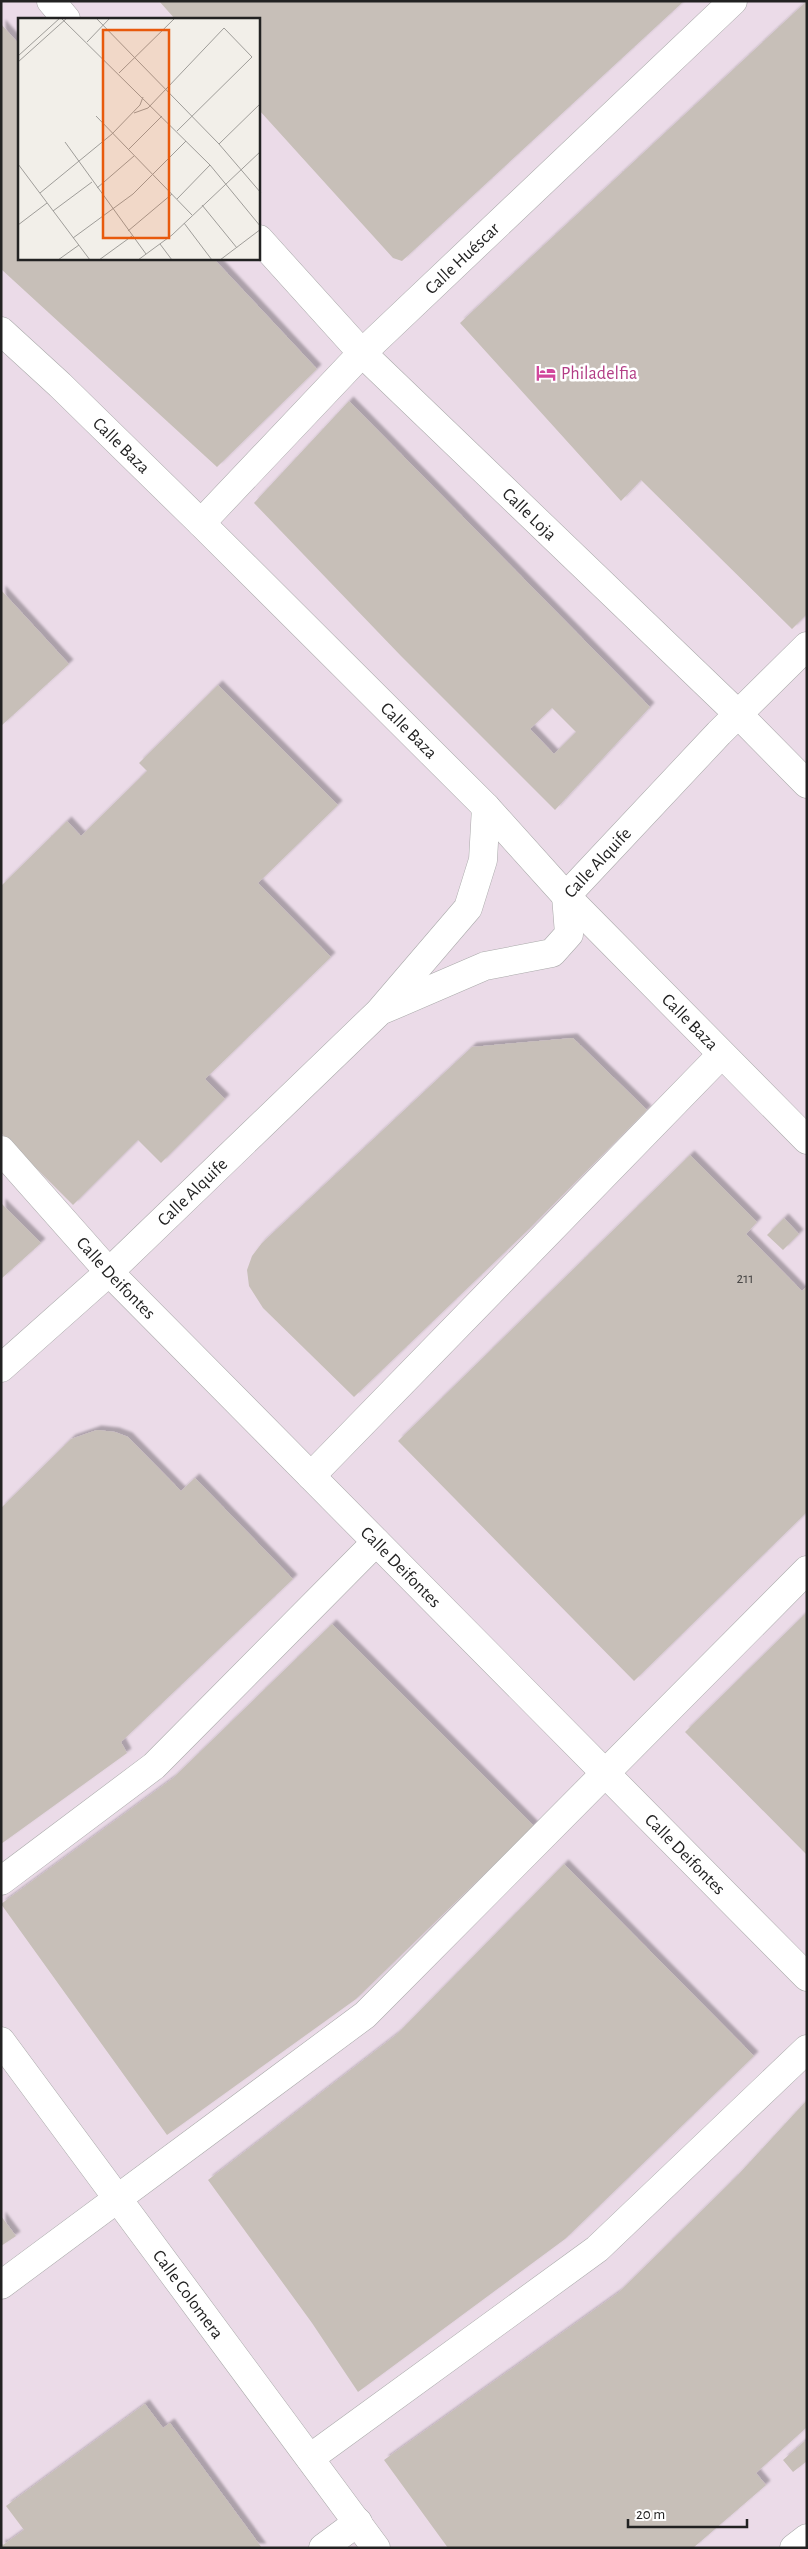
<svg xmlns="http://www.w3.org/2000/svg" width="808" height="2549" viewBox="0 0 808 2549" font-family="'Alegreya Sans',sans-serif">
<style>
.industrial{fill:#ebdbe8;fill-rule:evenodd}
.building{fill:#c7bfb8;fill-rule:evenodd;filter:url(#shadow)}
.lines{fill:none;stroke-linecap:round;stroke-linejoin:round}
.minor-casing{stroke:#a9a9a9;stroke-width:29}
.tertiary-casing{stroke:#a9a9a9;stroke-width:29}
.minor{stroke:#fff;stroke-width:28}
.tertiary{stroke:#fff;stroke-width:28}
.labels{text-anchor:middle;stroke-width:5;stroke-linejoin:round;paint-order:stroke}
.number-label{font-size:15px;fill:#4b4948}
.street-label{font-size:18px;fill:#222;stroke:#fff}
.hotel-label{font-size:18px;fill:#b23c85;stroke:#fff;text-anchor:start}
.inset-road{fill:none;stroke:#9f9d99;stroke-width:1}
.view{fill:#e8590c;fill-opacity:0.15;stroke:#e8590c;stroke-width:2.5}
.inset-edge{fill:none;stroke:#222;stroke-width:2.5}
</style>
<defs>
<filter id="shadow"><feDropShadow dx="4.5" dy="-4.5" stdDeviation="1" flood-color="#0004"/></filter>
</defs>
<rect width="100%" height="100%" fill="#f2efe9"/>
<path class="industrial" d="M1,1h806v2547h-806zM19,19h240v240h-240z"/>
<path class="building" d="M159,1h525l-282,260 -9,-3 -134,-148v-91h-84z
M807,1v613l-15,15 -151,-149 -20,21 -161,-178z
M1,24l18,20v215h195l103,110 -100,98 -216,-198z
M349,401l301,306 -95,103 -154,-154 -147,-153zM552,708l24,24 -22,22 -24,-25z
M1,590l68,74 -68,62z
M218,685l120,120 -80,78 73,74 -126,122 20,20 -64,64 -23,-23 -65,65 -72,-72v-247l66,-65 14,15 66,-65 -8,-8z
M573,1038l74,72 -118,119 -175,168 -91,-89 -14,-22 -2,-16 5,-14 10,-13 210,-196z
M690,1155l67,67 -11,12 56,57 5,-5v226l-173,169 -236,-240z
M1,1203l40,40 -40,36z
M784,1218l15,16 -16,16 -16,-15z
M97,1430l18,2 13,5 53,54 14,-13 98,101 -172,163 6,11 -126,91v-336l70,-69z
M807,1612v243l-122,-123z
M332,1624l202,202 -178,173 -189,136 -166,-231 171,-125z
M564,1864l190,192 -189,183 -207,153 -46,-69 -104,-143 188,-145z
M807,2100v327l-51,46 10,12 -73,63h-245l-64,-88 234,-167 119,-117z
M1,2216l15,20 -15,10z
M145,2404l18,24 7,-5 92,125h-261v-5l2,2 21,-15 -18,-24z
M805,2441l2,20 -14,11 -10,-12z"/>
<g class="lines">
<defs>
<g id="minor">
<path id="s1" d="M201,523l161,-170 371,-352"/>
<path id="s2" d="M566,896l153,-163 88,-87"/>
<path id="s3" d="M1,1150l108,122 698,705"/>
<path d="M311,1476l410,-421"/>
<path d="M1,1881l153,-115 222,-224"/>
<path id="s4" d="M1,2041l375,507"/>
<path d="M1,2285l364,-270 442,-445"/>
<path d="M310,2458l287,-209 210,-200"/>
<path d="M323,2548l35,-26"/>
</g>
<g id="tertiary">
<path d="M51,1l15,18"/>
<path id="s5" d="M259,239l103,114 376,361 69,70"/>
<path id="s6" d="M1,331l59,54 141,138 285,284 80,89 241,244"/>
<path d="M385,1009l100,-43 67,-13 17,-19 -3,-38"/>
<path id="s7" d="M1,1368l108,-96 270,-260 89,-104 15,-48 3,-53"/>
<path d="M794,2548l13,-10"/>
</g>
</defs>
<use href="#minor" class="minor-casing"/>
<use href="#tertiary" class="tertiary-casing"/>
<use href="#minor" class="minor"/>
<use href="#tertiary" class="tertiary"/>
</g>
<defs>
<symbol id="hotel-bare" viewBox="-9 -9 18 18"><path d="M-6-4.5h1.5V1H6V5H4.5V3h-9V5H-6ZM-4 0a1.8 1.8 0 1 1 3.6 0ZM.5 0V-2.5h3Q6-2.5 6 0Z" fill="#d1479c" stroke="#fff" stroke-width="2.5" paint-order="stroke"/></symbol>
</defs>
<g fill-rule="evenodd">
<use href="#hotel-bare" x="532" y="359" width="28" height="28"/>
</g>
<g class="labels">
<g class="number-label">
<text x="745" y="1283">211</text>
</g>
<g class="street-label">
<text dy="6" stroke="none"><textPath href="#s1" startOffset="372">Calle Huéscar</textPath></text>
<text dy="6" stroke="none"><textPath href="#s6" startOffset="166">Calle Baza</textPath></text>
<text dy="6" stroke="none"><textPath href="#s5" startOffset="386">Calle Loja</textPath></text>
<text dy="6" stroke="none"><textPath href="#s6" startOffset="571">Calle Baza</textPath></text>
<text dy="6" stroke="none"><textPath href="#s2" startOffset="46">Calle Alquife</textPath></text>
<text dy="6" stroke="none"><textPath href="#s6" startOffset="976">Calle Baza</textPath></text>
<text dy="6" stroke="none"><textPath href="#s7" startOffset="260">Calle Alquife</textPath></text>
<text dy="6" stroke="none"><textPath href="#s3" startOffset="172">Calle Deifontes</textPath></text>
<text dy="6" stroke="none"><textPath href="#s3" startOffset="578">Calle Deifontes</textPath></text>
<text dy="6" stroke="none"><textPath href="#s3" startOffset="982">Calle Deifontes</textPath></text>
<text dy="6" stroke="none"><textPath href="#s4" startOffset="315">Calle Colomera</textPath></text>
</g>
<g class="hotel-label">
<text x="561" y="379">Philadelfia</text>
</g>
</g>
<g transform="translate(18 18)">
<rect width="242" height="242" fill="#f2efe9"/>
<path class="inset-road" d="M43,0l149,147 51,62M78,0l123,126 42,49M69,24l23,-24M0,38l42,-38M0,44l49,-44M101,55l56,-55M116,95l14,-5 76,-80 28,29 -75,74M78,98l96,99M47,124l81,112M201,126l42,-41M110,132l34,-34M0,146l72,96M79,170l37,-32M22,175l72,-59 28,-29 3,-8M159,181l33,-34M184,187l35,43M35,193l39,-29M166,205l28,37M0,207l29,-22M110,213l44,-37M55,220l60,-44 53,-53M142,226l12,16M40,242l21,-15M81,242l33,-24M120,242l34,-25 89,-84M202,242l41,-31"/>
<path class="view" d="M85,12h66v208h-66z"/>
<rect width="242" height="242" class="inset-edge"/>
</g>
<rect width="808" height="2549" fill="none" stroke="#222222" stroke-width="5"/>
<path d="M628 2519v8h119v-8" fill="none" stroke="#222222" stroke-width="2.5"/>
<text x="636" y="2519" font-size="15" fill="#222222" stroke="#ffffff" stroke-width="4" paint-order="stroke">20 m</text>
</svg>
